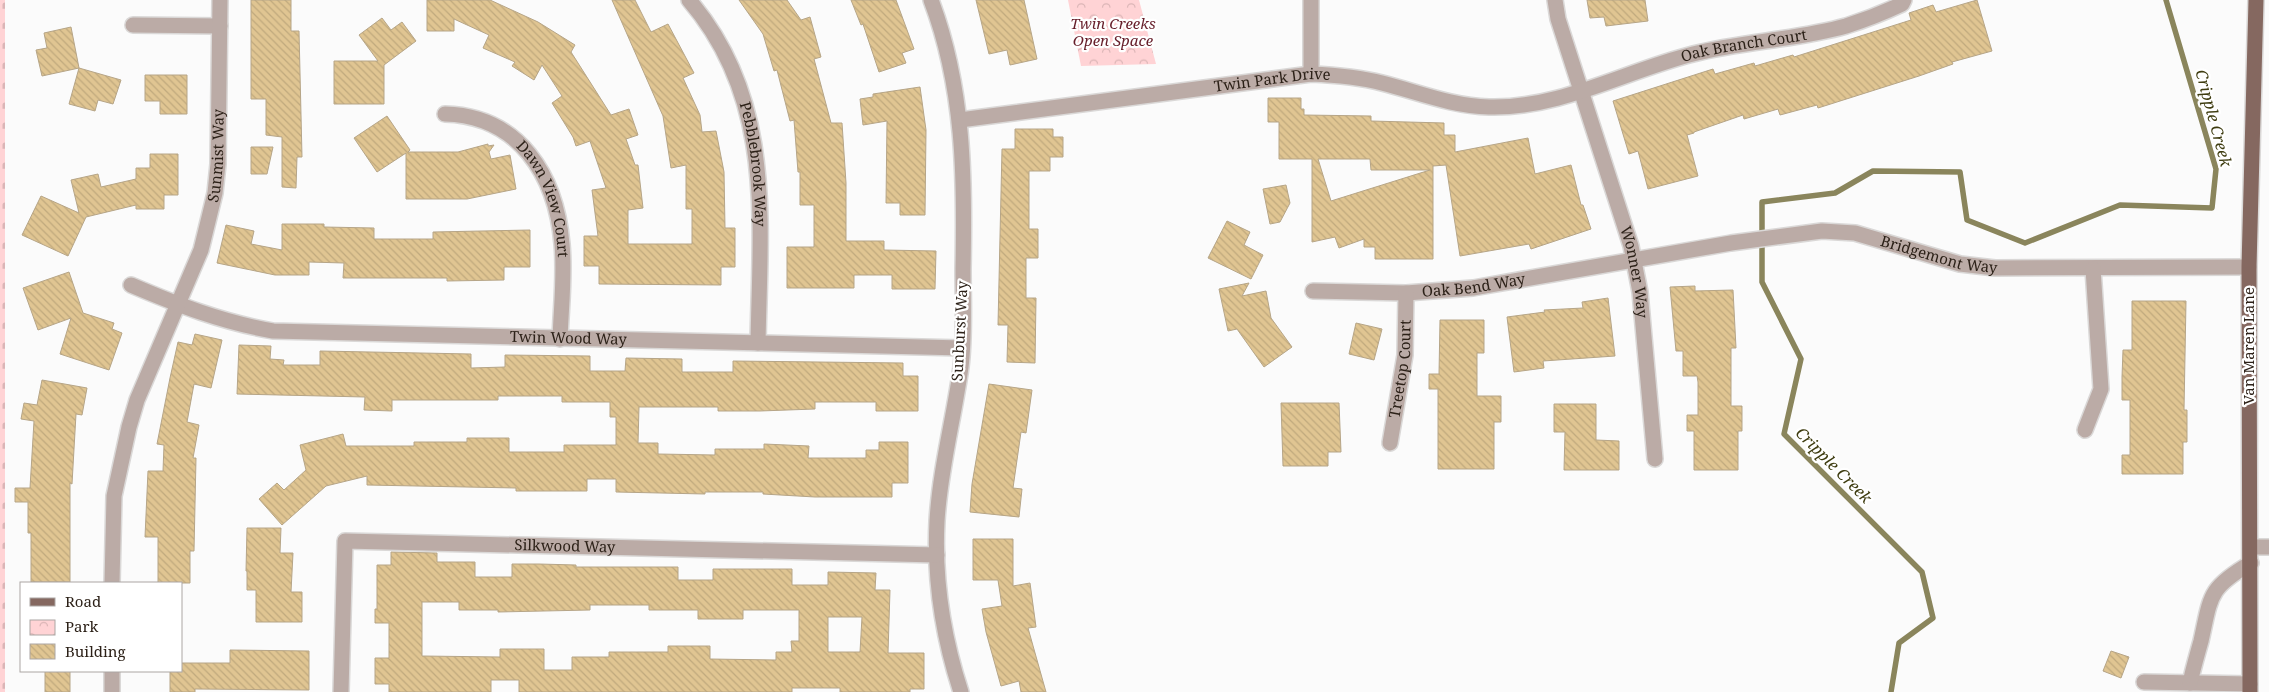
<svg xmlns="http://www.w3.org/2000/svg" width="2269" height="692" viewBox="0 0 2269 692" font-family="'Noto Serif',serif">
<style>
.cemetery{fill:url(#cemetery-stones)}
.park{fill:url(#park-crowns)}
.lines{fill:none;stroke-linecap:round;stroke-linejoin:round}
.stream{stroke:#8a855c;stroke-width:5.5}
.building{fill:url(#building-back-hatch);stroke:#b6a587;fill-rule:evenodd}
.minor-casing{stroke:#dad8d7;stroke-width:18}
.major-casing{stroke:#dad8d7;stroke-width:18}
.minor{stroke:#bbaba6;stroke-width:15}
.major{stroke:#856860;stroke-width:15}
.labels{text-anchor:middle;stroke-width:4.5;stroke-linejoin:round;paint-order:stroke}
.park-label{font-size:15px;font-style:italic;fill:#661e2a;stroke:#fff}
.street-label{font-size:15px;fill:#2c2118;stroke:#fff}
.water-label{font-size:16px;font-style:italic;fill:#3e3c10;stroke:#fff}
</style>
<defs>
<pattern id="cemetery-stones" width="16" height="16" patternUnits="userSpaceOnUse" patternTransform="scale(1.25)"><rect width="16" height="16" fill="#ffd3d5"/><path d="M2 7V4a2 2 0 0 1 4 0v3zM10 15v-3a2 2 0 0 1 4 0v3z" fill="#dbb5b6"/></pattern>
<pattern id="park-crowns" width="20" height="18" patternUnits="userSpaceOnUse" patternTransform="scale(1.25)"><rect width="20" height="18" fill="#ffd3d5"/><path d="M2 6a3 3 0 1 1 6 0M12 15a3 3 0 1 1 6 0" fill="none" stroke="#dbb5b6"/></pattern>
<pattern id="building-back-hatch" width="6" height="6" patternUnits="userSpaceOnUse" patternTransform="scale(1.25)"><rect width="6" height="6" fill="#e0c592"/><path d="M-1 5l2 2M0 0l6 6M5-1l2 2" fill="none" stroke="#c0a97d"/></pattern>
</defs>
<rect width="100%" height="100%" fill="#fbfbfb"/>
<path class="cemetery" d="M0,0h5v692h-5z"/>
<path class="park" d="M1068,0h71l17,64 -75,2z"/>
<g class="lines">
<path class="stream" d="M1891,692l8,-49 34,-25 -11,-46 -138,-138 17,-75 -39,-77v-80l73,-9 38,-22 87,1 7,48 58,23 95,-38 92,3 4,-39 -50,-169"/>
</g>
<path class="building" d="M251,0h40v31h8l3,126h-5l-1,31 -14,-1v-50l-16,-2v-36h-15z
M427,0h63l48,22 37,23 -4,7 40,63 18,-6 9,26 -12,4 9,26h3l5,43 -15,2v34h64v-35h-6v-44l-15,3 -8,-52 -51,-116h23l16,32 17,-8 26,49 -11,5 17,37 2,17 14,-1 8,41 1,56h10v39h-14v18l-122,-1v-18h-15v-30h14l-6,-46 14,-2 -16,-47 -14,5 -3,-9 -21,-34 10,-7 -20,-31 -8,15 -22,-14 3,-4 -32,-14 6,-13 -35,-16v12h-27z
M739,0h48l14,20 9,-3 11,40 -7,2 17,64h11l4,60v58h38v9l52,1 -1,38h-43v-14h-38v13h-67v-41h27v-42h-14v-33h-2l-4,-52 -4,1 -13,-51 -3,1 -11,-37z
M851,0h45l18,49 -12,4 4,10 -27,9 -16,-48 -2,1z
M976,0h48l13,59 -27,6 -3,-15 -18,4z
M1587,0h58l3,21 -42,5 -2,-9 -14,1z
M1977,0l15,51 -40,11 1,2 -34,12 -101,32 -1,-3 -37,10 -2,-6 -34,10 -1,-4 -49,17v1l-7,2 11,41 -50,13 -10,-38 -9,3 -16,-53 100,-32 2,5 39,-11 1,3 38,-11 1,2 117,-37 -2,-7 24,-8 3,7z
M382,18l9,12 11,-8 14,19 -32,24v39h-50v-43h44l-19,-26z
M71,27l8,41 -37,8 -6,-26 11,-2 -3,-15z
M79,68l42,12 -8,24 -15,-4 -3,11 -26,-7z
M145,75h42v39h-27v-13h-15z
M920,87l6,43 -1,85h-25v-12h-14l1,-82 -24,4 -3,-26 13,-2v-3z
M1268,98h33v11h3v6l67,1v5l73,2v12h11v17l73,-14 7,36 36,-9 10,40h2l8,24 -60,20 -2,-5 -69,12 -14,-91 -13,1v93h-58v-12h-11v-8l-25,9 -4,-11 -23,5v-83h-33v-37h-11zM1318,159h52l1,11h59l-99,31z
M387,116l23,34 -2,2h50l30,-8v2l6,-1 -5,7 2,7 19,-4 6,34 -49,10h-61v-46l-29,19 -23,-34z
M1015,129h38v8h10v20h-13v14h-21v58h9v29h-12v40h10l-1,65 -28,-1 1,-37h-10l4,-176h13z
M251,147h22l-6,27h-16z
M150,154h28v41h-14v14h-28v-4l-50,12 -18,39 -46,-21 19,-39 38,17 -8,-33 27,-6 3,13 35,-8v-11h14z
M1286,185l4,18 -10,19 -10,2 -7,-35z
M1227,221l23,11 -6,13 19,10 -12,24 -43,-21z
M282,224h42v3l50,1v11h59v-7l97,-2v37h-26v13l-57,1v-3h-104l1,-15 -35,-1v13h-34l-58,-12 9,-38 28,6 -3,13 31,6z
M69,272l14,41 31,10 -2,6 10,4 -13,37 -49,-16 11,-36 -33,12 -15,-42z
M1249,283l-7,13 24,-5 5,27 21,29 -28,20 -27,-38 -9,2 -9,-42z
M1695,286v5l38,-1 3,58h-5v58h11v25h-4v39h-44v-39h-7v-16h11v-33l-1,-6h-14v-25h-7l-6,-64z
M1608,298l7,58 -72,5 1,7 -30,4 -7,-55 38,-5 -1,-2 39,-2 -1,-6z
M2132,301h54l-2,109h3v32h-4v32h-61v-19h8v-55h-8v-23l1,-27h9z
M1440,320h44v33h-7v43h24v26h-7v47h-56v-80h-9v-15h10z
M1356,323l26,6 -8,31 -25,-6z
M195,334l27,6 -11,48 -17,-4 -7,38 12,3 -6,33h3l-2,93h-4v32h-32v-46h-13l3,-66h15l1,-26 -7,-1 13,-66 8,-36 14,3z
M239,345l32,1 -1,13 14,1 -1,5h37v-14l151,3v14l34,-1v-12l85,1v15h35l1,-13 56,1v13h51v-11l170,2v13h15v35h-42v-9h-61v7l-55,2h-42v-4h-79l-1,36h20v11l57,1v-6h49v-5l45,2 -1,12h58v-8h13v-8h29v41h-16v14h-77l-52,-3v-2h-58v2l-89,-2v-13h-29v12h-71v-3l-149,-3v-9l-41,10 -44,39 -23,-26 18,-16 7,7 22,-20 -6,-25 43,-11 3,12h68v-4h53v-4h42v14h55v-7h52v-28h-6v-15h-48v-6h-64v4h-106v11l-28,-1 1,-13 -128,-3z
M42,380l45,8 -5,27 -6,-1 -4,70 -2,-1v99h-39v-49h-3v-31h-13v-14h15l4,-67 -13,-2 3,-16 13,2z
M989,384l43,6 -6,43 -5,-1 -8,56 9,1 -3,28 -49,-5 2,-28z
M1281,403h58l2,49h-13v14h-45z
M1554,404h42v36l23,1v29h-55l1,-38h-11z
M247,528h34l-1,25h13l-2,39h11v30h-46v-32h-9v-19h-1z
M973,539h40v47l17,-3 6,44 -8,1 18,64h-25l-2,-11 -18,5 -15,-54 -4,-23 20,-3 -4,-26h-25z
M391,552l46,1v9h38v15h37v-13h27l37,1v2h102v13h35v-11h79v16h36v-13l48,1 -1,17h15l-2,63h36v36h-14v3h-70v-4h-48v4h-273v-12h-28v12h-102v-8h-14v-26h14v-35h-14v-14h2v-44h14zM422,602h37v8h39v2l92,-2v-5h59v5h49v9h45v-9h56v31h-8l1,11h-16v8l-66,-1v-13h-42v6h-59v5h-37v13h-28v-21h-44v8l-78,-1zM828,617h34l-2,35h-32z
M230,650l79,1v39l-114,-1v3h-25v-21h11v-8h49z
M2111,651l18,6 -8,21 -18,-7z
M45,671h25v21h-25z"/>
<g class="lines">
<defs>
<g id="minor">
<path id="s1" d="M689,0c86,100 71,222 69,343"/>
<path d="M931,0c33,87 34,177 32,269 0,32 2,66 -2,98 -7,51 -21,102 -24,154 -3,58 6,116 24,171"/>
<path id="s2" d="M1555,0l3,19 73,227 9,46 15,167"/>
<path d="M133,25l87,1"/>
<path d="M1311,74v-74"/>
<path id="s3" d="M445,114c74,2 111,61 117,130 3,31 -1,64 -2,95"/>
<path id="s4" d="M960,120l351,-46c24,1 48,3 71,9 36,9 69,23 107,24 71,2 136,-36 204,-53 50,-13 104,-14 153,-28 19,-6 37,-13 56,-22l2,-4"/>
<path id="s5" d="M131,285c47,20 91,37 142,46l689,17"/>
<path id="s6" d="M1313,291l93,2 67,-5 258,-45 91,-12 33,2 105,31 35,4 254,-1"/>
<path d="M2085,430l16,-41 -8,-120"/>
<path id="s7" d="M1390,443l15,-88 1,-62"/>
<path d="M2251,547h18"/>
<path id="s8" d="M112,583l2,-87 15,-69 8,-27 64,-150 14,-57 3,-29 2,-164"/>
<path d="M2144,682l106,2"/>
<path d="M2190,683c3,-14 7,-28 11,-42 10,-45 7,-53 50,-78"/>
<path d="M112,692v-21"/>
<path id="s9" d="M341,692l4,-151 592,14"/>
</g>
<path id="major" d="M2250,692l-1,-425 7,-267"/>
</defs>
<use href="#minor" class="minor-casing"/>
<use href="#major" class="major-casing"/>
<use href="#minor" class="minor"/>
<use href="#major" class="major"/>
</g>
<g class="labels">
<g class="park-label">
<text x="1113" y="29">Twin Creeks<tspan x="1113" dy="17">Open Space</tspan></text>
</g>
<g class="street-label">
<text dy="5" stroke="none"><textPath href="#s4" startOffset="799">Oak Branch Court</textPath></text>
<text dy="5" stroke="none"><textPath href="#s4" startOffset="315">Twin Park Drive</textPath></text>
<text dy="5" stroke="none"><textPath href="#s8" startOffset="445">Sunmist Way</textPath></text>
<text dy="5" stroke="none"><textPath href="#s1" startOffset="180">Pebblebrook Way</textPath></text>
<text dy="5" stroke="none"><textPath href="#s3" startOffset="144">Dawn View Court</textPath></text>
<text dy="5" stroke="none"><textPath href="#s6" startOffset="634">Bridgemont Way</textPath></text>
<text dy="5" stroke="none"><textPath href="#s2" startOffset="284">Wonner Way</textPath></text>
<text dy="5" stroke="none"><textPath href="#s6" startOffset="161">Oak Bend Way</textPath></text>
<text transform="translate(960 331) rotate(-87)" y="5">Sunburst Way</text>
<text dy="5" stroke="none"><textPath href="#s5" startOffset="445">Twin Wood Way</textPath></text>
<text transform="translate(2249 346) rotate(-90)" y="5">Van Maren Lane</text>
<text dy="5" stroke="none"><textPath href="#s7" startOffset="75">Treetop Court</textPath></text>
<text dy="5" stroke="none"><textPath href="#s9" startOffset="371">Silkwood Way</textPath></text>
</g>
<g class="water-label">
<text transform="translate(2214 118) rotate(75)" y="6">Cripple Creek</text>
<text transform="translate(1834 465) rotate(45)" y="6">Cripple Creek</text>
</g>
</g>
<rect x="20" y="582" width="162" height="90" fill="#ffffff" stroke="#aba6a3"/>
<rect x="30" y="598" width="25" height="8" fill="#856860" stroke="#aba6a3"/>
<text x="65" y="607" font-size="15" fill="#2c2118">Road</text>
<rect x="30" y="620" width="25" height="15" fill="url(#park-crowns)" stroke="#aba6a3"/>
<text x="65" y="632" font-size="15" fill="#2c2118">Park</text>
<rect x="30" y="644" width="25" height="15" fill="url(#building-back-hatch)" stroke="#aba6a3"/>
<text x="65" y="657" font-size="15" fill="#2c2118">Building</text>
</svg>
